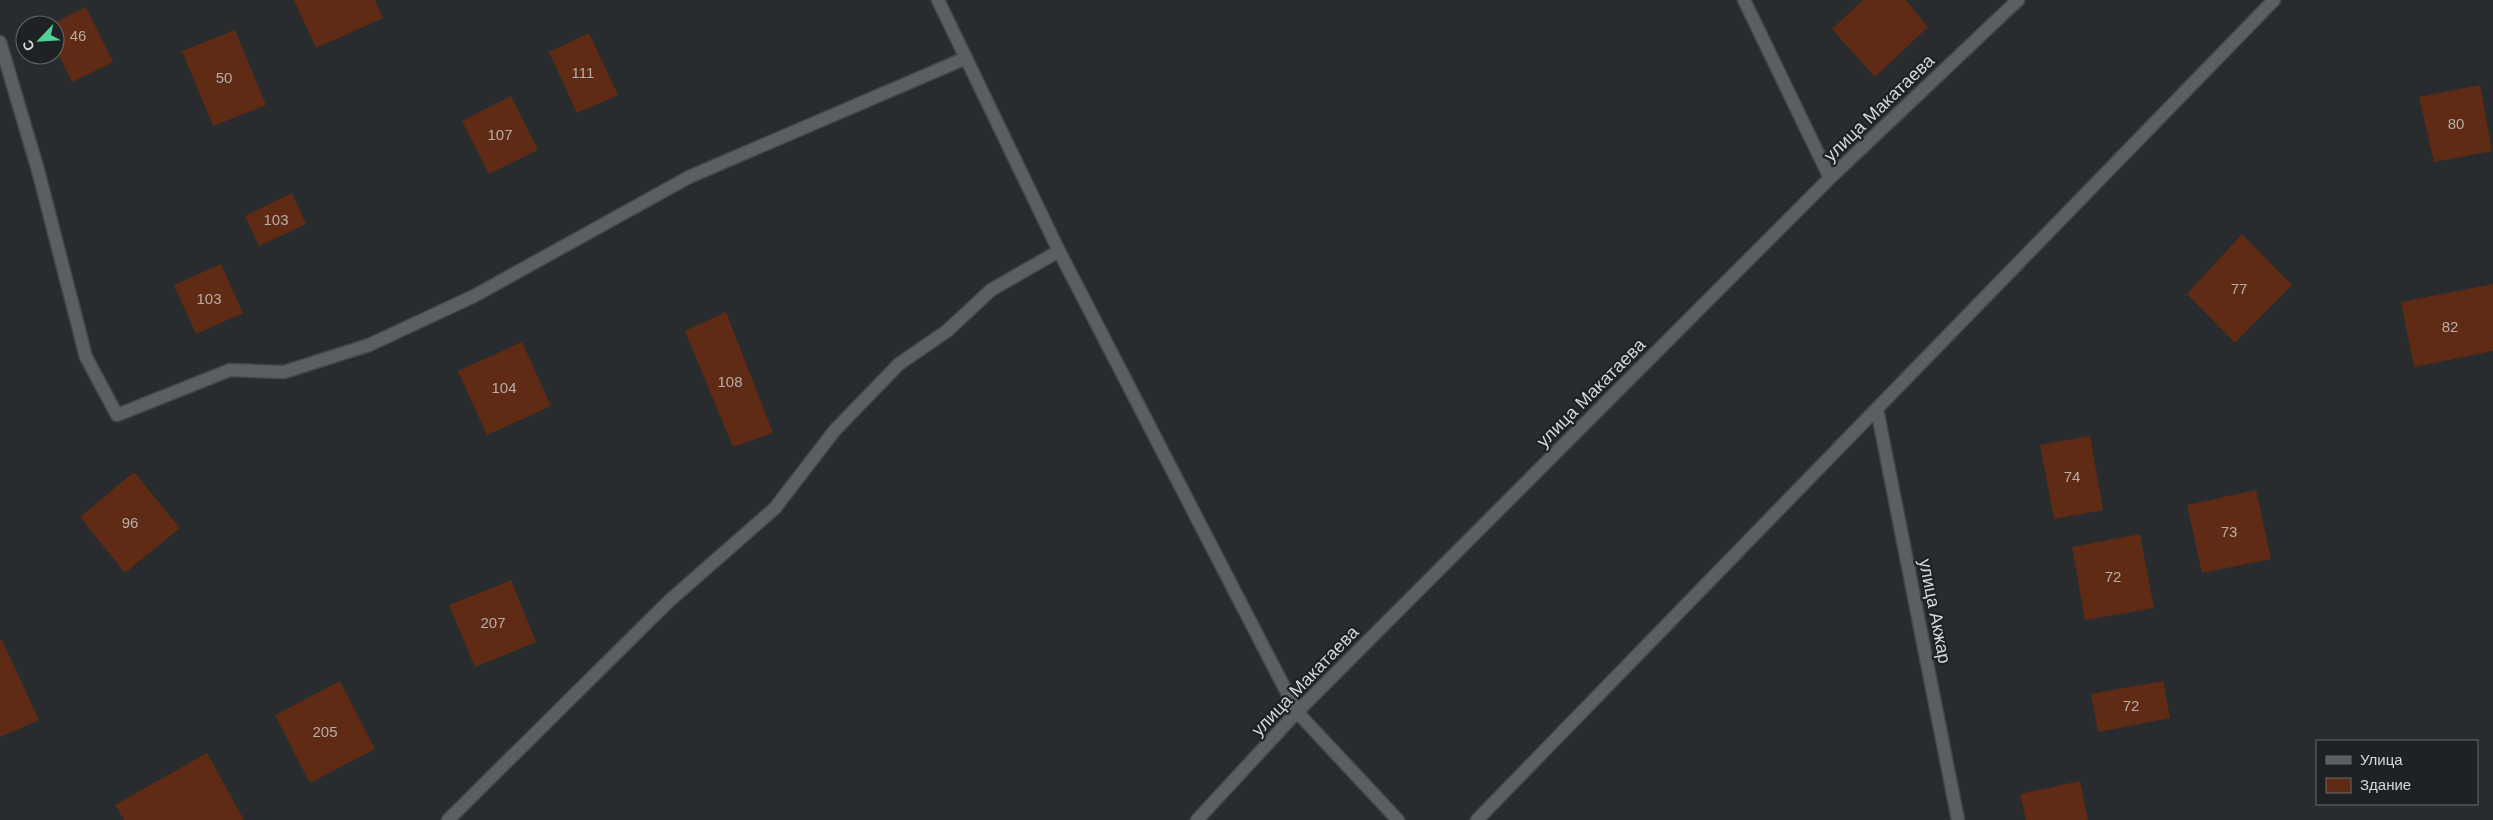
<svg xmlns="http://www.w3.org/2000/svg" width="2493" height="820" viewBox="0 0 2493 820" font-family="Helvetica,sans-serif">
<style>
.building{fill:#5f2b14}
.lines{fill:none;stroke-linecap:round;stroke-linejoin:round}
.minor-casing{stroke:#44474a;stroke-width:15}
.minor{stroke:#5b5f62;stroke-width:12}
.labels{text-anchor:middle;stroke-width:4.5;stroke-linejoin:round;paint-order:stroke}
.number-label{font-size:15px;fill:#b8ada8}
.street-label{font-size:18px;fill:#d6d8da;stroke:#1e2225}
</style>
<rect width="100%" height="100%" fill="#282c2f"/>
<path class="building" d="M294,0h81l8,18 -67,30z
M1863,0h43l22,27 -53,50 -43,-48z
M86,7l27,55 -41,20 -17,-35v-22h-5z
M235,30l31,75 -53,21 -31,-75z
M589,33l29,62 -41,18 -28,-61z
M2480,85l12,66 -58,11 -15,-65z
M511,96l27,54 -49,24 -27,-53z
M292,193l14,31 -47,22 -14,-30z
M2242,234l50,51 -57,58 -48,-49z
M221,264l22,49 -47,21 -22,-49z
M2493,284v67l-79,16 -13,-65z
M726,312l47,121 -40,14 -48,-116z
M522,342l29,64 -64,29 -29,-64z
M2090,436l13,74 -49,9 -14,-74z
M134,472l46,56 -55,45 -45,-56z
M2256,490l15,69 -69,14 -15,-68z
M2140,534l14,74 -69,12 -13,-73z
M511,580l25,62 -61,25 -26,-62z
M2,640l37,80 -39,17v-96z
M340,681l35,68 -65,34 -35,-68z
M2163,681l7,37 -72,14 -7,-38z
M207,753l37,67h-120l-9,-15z
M2080,781l8,39h-62l-6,-26z"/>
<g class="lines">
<defs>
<path id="minor" d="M938,0l121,251 238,461 101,108
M1744,0l86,178
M0,42l38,128 48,187 31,58 113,-45 54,2 85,-27 105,-49 215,-119 277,-119
M1877,409l81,411
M448,820l221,-219 106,-93 60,-78 64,-66 48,-33 44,-41 68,-39
M1197,820l100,-108 533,-534 188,-178
M1477,820l797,-820"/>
</defs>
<use href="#minor" class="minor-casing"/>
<use href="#minor" class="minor"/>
</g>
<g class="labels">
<g class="number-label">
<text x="78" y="41">46</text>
<text x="583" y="78">111</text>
<text x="224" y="83">50</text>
<text x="2456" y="129">80</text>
<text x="500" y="140">107</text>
<text x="276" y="225">103</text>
<text x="2239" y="294">77</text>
<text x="209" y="304">103</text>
<text x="2450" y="332">82</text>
<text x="730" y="387">108</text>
<text x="504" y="393">104</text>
<text x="2072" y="482">74</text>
<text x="130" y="528">96</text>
<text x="2229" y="537">73</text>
<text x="2113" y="582">72</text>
<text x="493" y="628">207</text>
<text x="2131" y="711">72</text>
<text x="325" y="737">205</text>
</g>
<g class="street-label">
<text transform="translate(1879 108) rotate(-44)" y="6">улица Макатаева</text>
<text transform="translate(1591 393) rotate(-45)" y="6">улица Макатаева</text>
<text transform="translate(1935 611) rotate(79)" y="6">улица Акжар</text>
<text transform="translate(1305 681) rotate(-46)" y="6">улица Макатаева</text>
</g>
</g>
<rect x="2316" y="740" width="162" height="65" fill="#1e2225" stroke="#686b6d"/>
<rect x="2326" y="756" width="25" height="8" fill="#5b5f62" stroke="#686b6d"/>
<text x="2360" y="765" font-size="15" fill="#d6d8da">Улица</text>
<rect x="2326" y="778" width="25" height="15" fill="#5f2b14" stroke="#686b6d"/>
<text x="2360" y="790" font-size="15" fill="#d6d8da">Здание</text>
<g transform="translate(40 40) rotate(245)"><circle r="24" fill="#1e2225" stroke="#686b6d"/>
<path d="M0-4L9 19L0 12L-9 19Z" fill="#51d397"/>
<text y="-8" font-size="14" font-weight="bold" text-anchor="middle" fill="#d6d8da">С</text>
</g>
</svg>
